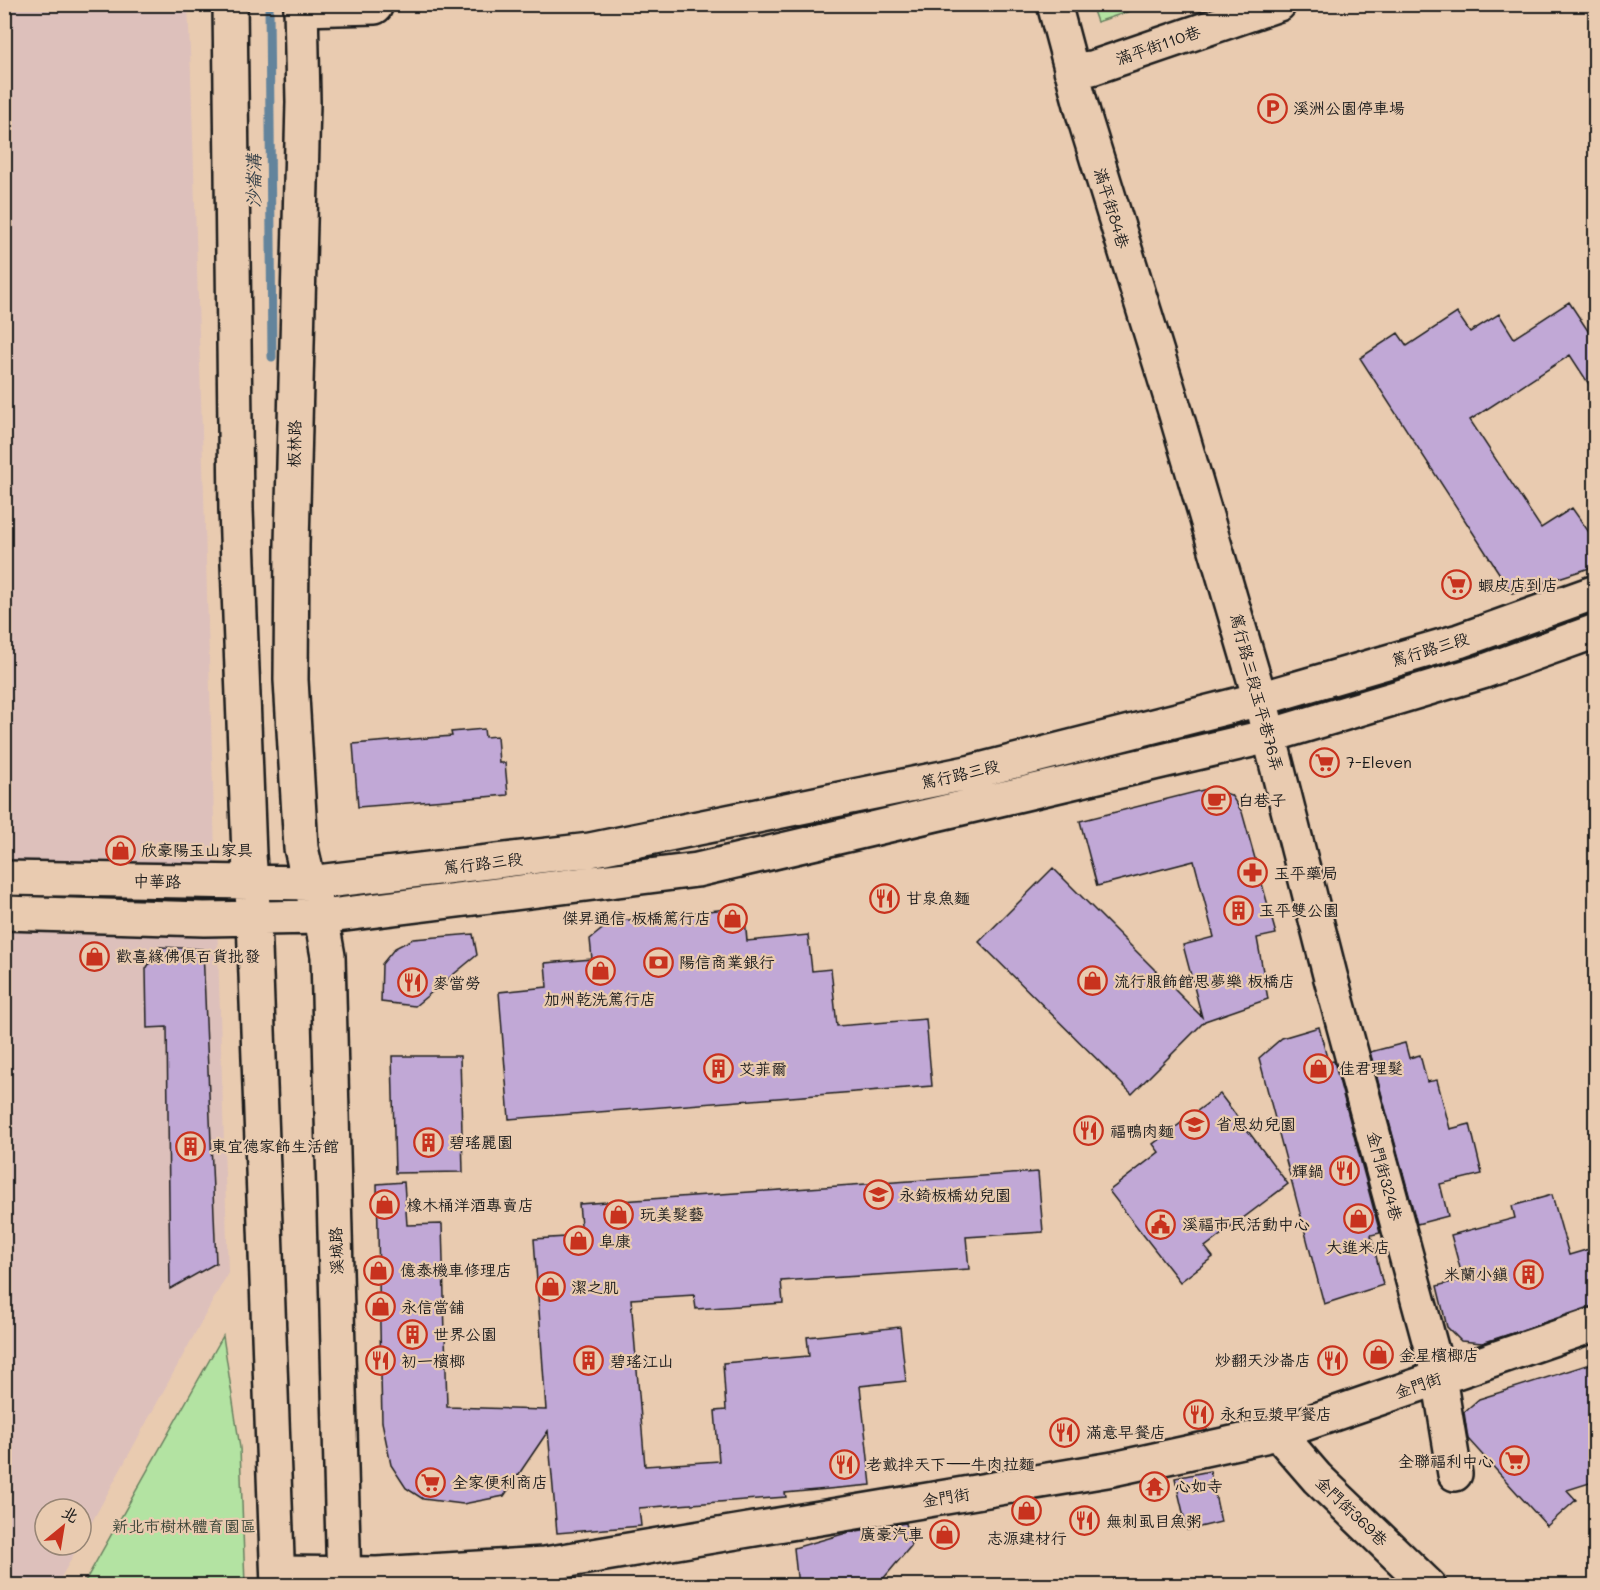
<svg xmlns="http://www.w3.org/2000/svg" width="1600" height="1590" viewBox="0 0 1600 1590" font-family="Mali,'LXGW WenKai TC',sans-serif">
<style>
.built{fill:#ddc0bb}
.green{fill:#b3e3a2;stroke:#68805f;stroke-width:1.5}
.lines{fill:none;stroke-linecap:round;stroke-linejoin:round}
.stream{stroke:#64849c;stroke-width:9}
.building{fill:#c1a8d6;stroke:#1c1c1c;stroke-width:1.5}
.street-casing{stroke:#1c1c1c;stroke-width:38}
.secondary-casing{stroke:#1c1c1c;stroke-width:38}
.street{stroke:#e9cbb0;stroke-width:33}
.secondary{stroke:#e9cbb0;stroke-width:33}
.labels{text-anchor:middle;stroke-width:4.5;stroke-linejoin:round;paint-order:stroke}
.street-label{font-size:16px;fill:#1c1c1c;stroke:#e9cbb0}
.poi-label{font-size:16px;fill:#1c1c1c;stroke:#e9cbb0;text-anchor:start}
.park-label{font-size:16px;fill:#3a4437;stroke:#e9cbb0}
.water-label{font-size:18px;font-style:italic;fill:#343f47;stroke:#e9cbb0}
</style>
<rect width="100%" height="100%" fill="#e9cbb0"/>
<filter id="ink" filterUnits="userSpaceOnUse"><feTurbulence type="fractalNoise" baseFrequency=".0167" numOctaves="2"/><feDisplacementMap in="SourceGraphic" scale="12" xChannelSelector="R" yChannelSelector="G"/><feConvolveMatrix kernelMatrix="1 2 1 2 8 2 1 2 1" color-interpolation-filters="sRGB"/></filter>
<g filter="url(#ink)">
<path class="built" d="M5,5h183l3,69 37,1199 -147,269v-33h-36v36h34l-22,40 -52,1z"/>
<path class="green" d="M1091,5v-1l57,1 -51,17z
M223,1336l17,112 5,137h-162z"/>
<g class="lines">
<path class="stream" d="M269,4l3,353"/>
</g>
<path class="building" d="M1569,302l27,41v52l-26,-40 -100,65 71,108 31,-20 24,34v24l-84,27 -152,-235 38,-25 9,13 50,-33 13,19 29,-18 15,24z
M484,729l1,8 12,-1 2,27h6l3,32 -150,12 -5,-63 99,-8 -1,-4z
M1211,788l20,7 11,17 34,122 -19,4 11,61 -63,22 -73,73 -153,-152 74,-74 149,149 -19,-72 31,-8 -20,-76 -97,25 -17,-65z
M744,907l3,34 61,-6 4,36 19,-2 6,57 89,-7 6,67 -423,33 -10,-127 48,-5 -2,-24 47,-4 -2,-20 21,-17z
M473,934l4,21 -62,51 -34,-4 1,-38 13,-16 18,-9z
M159,947l44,2 13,314 -46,26 -3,-262 -20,1 -1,-59z
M1319,1027l9,35 6,-1 46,172 -9,2 12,50 -59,19 -65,-246 23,-20z
M1405,1043l4,15 11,-3 7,27 10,-2 13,49 20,-5 12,50 -42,10 8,32 -31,8 -47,-172z
M392,1056h68l3,116 -68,1z
M1220,1094l68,90 -83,63 8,10 -33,25 -71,-91 50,-39 -6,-8z
M1038,1172l5,60 -77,5 3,32 -188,12 2,22 -87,6 -2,-14 -63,4 14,167 74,-5 -4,-50 11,-1 -3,-47 86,-7 -2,-19 93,-10 6,54 -46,5 11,99 -86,8 1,4 -147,11 2,18 -84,7 -9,-102 -44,65 -41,8 -40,-5 -17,-11 -15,-23 -9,-43 -5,-238 27,-2 3,43 35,-1 5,183 99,3 -12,-171 48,-3 -3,-32z
M1552,1195l17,60 27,-8v59l-114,37 -21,-2 -14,-14 -10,-41 26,-7 -12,-44 64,-17 -3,-12z
M1596,1362v119l-29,9 9,10 -29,26 -79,-87 -4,-27 15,-13z
M1210,1471l11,51 -34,8 -12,-52z
M906,1523l5,23 -34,40h-79l-4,-38 56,-16z"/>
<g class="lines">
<defs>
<path id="street" d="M1054,4l31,116 90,291 85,288 70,276 109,402 16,97
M301,9l74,-2
M1071,70l21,-2 187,-64
M1278,1433l39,45 112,108
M278,1573l99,1 168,-10 568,-95 165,-36 318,-109"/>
<path id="secondary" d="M230,4l6,506 13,345 5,64 24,667
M301,4l2,98 -11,443 -1,135 10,168 8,35 12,34 7,39 16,630
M4,878l305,5 281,-33 382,-78 288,-73 199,-58 137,-49
M4,913l200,6 117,-2 376,-47 572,-134 213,-64 114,-41"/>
</defs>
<use href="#street" class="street-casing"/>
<use href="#secondary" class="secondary-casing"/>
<use href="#street" class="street"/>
<use href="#secondary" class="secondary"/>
</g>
</g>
<defs>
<symbol id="parking-ring" viewBox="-11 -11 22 22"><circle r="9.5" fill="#e9cbb0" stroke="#c8321e" stroke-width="1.5"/><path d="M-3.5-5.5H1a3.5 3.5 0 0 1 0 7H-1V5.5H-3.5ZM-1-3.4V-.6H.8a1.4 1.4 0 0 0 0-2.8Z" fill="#c8321e"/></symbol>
<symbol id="supermarket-ring" viewBox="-11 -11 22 22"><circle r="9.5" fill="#e9cbb0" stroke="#c8321e" stroke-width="1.5"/><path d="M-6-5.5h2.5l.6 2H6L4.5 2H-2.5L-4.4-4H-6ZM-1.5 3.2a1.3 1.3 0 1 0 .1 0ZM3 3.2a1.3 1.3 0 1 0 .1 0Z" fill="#c8321e"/></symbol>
<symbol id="cafe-ring" viewBox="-11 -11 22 22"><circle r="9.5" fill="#e9cbb0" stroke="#c8321e" stroke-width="1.5"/><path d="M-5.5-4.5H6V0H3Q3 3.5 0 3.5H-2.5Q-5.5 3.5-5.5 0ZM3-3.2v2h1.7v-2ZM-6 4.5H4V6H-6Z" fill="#c8321e"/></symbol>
<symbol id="shop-ring" viewBox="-11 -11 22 22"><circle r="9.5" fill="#e9cbb0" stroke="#c8321e" stroke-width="1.5"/><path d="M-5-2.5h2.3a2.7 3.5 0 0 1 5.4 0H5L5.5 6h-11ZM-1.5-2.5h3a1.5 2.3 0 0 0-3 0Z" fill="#c8321e"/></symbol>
<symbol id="pharmacy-ring" viewBox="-11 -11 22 22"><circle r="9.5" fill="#e9cbb0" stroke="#c8321e" stroke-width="1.5"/><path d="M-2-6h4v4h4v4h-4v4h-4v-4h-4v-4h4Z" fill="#c8321e"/></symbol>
<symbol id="restaurant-ring" viewBox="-11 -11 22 22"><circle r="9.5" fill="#e9cbb0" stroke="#c8321e" stroke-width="1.5"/><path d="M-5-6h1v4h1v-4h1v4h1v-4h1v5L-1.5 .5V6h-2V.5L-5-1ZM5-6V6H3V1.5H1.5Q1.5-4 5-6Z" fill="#c8321e"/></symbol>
<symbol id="building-ring" viewBox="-11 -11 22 22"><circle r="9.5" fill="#e9cbb0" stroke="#c8321e" stroke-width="1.5"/><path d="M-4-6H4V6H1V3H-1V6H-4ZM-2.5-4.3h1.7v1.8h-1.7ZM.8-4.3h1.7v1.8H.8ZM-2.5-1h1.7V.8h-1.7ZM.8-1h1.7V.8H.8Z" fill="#c8321e"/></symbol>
<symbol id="bank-ring" viewBox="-11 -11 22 22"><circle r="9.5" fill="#e9cbb0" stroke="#c8321e" stroke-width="1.5"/><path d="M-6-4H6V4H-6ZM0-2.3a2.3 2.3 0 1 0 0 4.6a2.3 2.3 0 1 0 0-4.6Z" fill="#c8321e"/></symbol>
<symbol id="school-ring" viewBox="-11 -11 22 22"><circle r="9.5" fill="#e9cbb0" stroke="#c8321e" stroke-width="1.5"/><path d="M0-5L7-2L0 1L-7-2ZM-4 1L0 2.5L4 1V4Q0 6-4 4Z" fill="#c8321e"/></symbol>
<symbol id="civic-ring" viewBox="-11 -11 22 22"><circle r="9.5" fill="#e9cbb0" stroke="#c8321e" stroke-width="1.5"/><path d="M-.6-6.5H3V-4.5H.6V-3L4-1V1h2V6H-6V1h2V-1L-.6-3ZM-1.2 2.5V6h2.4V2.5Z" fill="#c8321e"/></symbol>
<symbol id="temple-ring" viewBox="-11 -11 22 22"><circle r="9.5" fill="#e9cbb0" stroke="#c8321e" stroke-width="1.5"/><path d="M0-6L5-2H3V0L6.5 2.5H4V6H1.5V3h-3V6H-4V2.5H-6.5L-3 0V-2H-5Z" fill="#c8321e"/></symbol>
</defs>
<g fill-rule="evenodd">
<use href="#parking-ring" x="1256" y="92" width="33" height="33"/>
<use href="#supermarket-ring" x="1440" y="568" width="33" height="33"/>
<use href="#supermarket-ring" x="1308" y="746" width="33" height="33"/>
<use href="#cafe-ring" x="1200" y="784" width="33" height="33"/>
<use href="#shop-ring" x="104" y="834" width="33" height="33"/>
<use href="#pharmacy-ring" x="1236" y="856" width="33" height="33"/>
<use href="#restaurant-ring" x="868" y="882" width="33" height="33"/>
<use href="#building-ring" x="1222" y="894" width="33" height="33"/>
<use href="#shop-ring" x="716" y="902" width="33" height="33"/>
<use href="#shop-ring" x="78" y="940" width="33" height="33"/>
<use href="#bank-ring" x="642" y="946" width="33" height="33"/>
<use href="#shop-ring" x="584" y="954" width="33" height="33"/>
<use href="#shop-ring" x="1076" y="964" width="33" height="33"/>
<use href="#restaurant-ring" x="396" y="966" width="33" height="33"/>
<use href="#shop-ring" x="1302" y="1052" width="33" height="33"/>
<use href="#building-ring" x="702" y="1052" width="33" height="33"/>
<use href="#school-ring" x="1178" y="1108" width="33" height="33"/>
<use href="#restaurant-ring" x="1072" y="1114" width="33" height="33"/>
<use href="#building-ring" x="412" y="1126" width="33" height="33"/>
<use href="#building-ring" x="174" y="1130" width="33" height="33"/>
<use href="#restaurant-ring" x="1328" y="1154" width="33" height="33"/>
<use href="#school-ring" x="862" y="1178" width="33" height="33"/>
<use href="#shop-ring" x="368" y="1188" width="33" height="33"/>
<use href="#shop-ring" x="602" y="1198" width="33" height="33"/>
<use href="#shop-ring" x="1342" y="1202" width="33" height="33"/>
<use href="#civic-ring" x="1144" y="1208" width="33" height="33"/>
<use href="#shop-ring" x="562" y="1224" width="33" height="33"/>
<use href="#shop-ring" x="362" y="1254" width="33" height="33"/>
<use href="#building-ring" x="1512" y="1258" width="33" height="33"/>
<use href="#shop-ring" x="534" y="1270" width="33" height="33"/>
<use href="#shop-ring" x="364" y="1290" width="33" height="33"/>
<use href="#building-ring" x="396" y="1318" width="33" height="33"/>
<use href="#shop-ring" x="1362" y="1338" width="33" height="33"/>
<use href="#restaurant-ring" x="1316" y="1344" width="33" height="33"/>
<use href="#restaurant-ring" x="364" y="1344" width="33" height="33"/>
<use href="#building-ring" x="572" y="1344" width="33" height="33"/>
<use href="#restaurant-ring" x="1182" y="1398" width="33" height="33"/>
<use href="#restaurant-ring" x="1048" y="1416" width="33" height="33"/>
<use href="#supermarket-ring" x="1498" y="1444" width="33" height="33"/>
<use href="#restaurant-ring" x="828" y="1448" width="33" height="33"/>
<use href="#supermarket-ring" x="414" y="1466" width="33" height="33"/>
<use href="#temple-ring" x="1138" y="1470" width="33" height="33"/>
<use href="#shop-ring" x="1010" y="1494" width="33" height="33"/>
<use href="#restaurant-ring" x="1068" y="1504" width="33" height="33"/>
<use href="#shop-ring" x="928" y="1518" width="33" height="33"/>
</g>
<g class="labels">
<g class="street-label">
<text transform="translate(1158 45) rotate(-19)" y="6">滿平街110巷</text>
<text transform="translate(1112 208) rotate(73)" y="6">滿平街84巷</text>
<text transform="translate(294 444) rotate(-89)" y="6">板林路</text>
<text transform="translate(1430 649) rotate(-17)" y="6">篤行路三段</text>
<text transform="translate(1257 692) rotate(75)" y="6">篤行路三段玉平巷76弄</text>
<text transform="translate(960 774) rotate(-13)" y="6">篤行路三段</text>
<text transform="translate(483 863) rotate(-7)" y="6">篤行路三段</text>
<text transform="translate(157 881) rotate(1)" y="6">中華路</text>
<text transform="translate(1385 1176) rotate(75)" y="6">金門街324巷</text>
<text transform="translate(336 1251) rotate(-92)" y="6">溪城路</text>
<text transform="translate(1418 1385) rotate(-19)" y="6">金門街</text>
<text transform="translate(946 1497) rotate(-9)" y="6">金門街</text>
<text transform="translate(1352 1511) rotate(44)" y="6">金門街369巷</text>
</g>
<g class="poi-label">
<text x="1293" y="114">溪洲公園停車場</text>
<text x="1478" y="591">蝦皮店到店</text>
<text x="1346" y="768">7-Eleven</text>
<text x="1238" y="806">白巷子</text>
<text x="141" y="856">欣豪陽玉山家具</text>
<text x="1274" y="879">玉平藥局</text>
<text x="906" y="904">甘泉魚麵</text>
<text x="1259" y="916">玉平雙公園</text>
<text x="711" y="924" text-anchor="end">傑昇通信 板橋篤行店</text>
<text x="116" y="962">歡喜緣佛俱百貨批發</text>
<text x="679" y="968">陽信商業銀行</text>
<text x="1114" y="987">流行服飾館思夢樂 板橋店</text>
<text x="433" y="989">麥當勞</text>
<text x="600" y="1005" text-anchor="middle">加州乾洗篤行店</text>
<text x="1339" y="1074">佳君理髮</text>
<text x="739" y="1075">艾菲爾</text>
<text x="1216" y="1130">省思幼兒園</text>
<text x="1110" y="1137">福鴨肉麵</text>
<text x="449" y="1148">碧瑤麗園</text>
<text x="211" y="1152">東宜德家飾生活館</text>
<text x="1324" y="1177" text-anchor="end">輝鍋</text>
<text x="899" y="1201">永錡板橋幼兒園</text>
<text x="406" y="1211">橡木桶洋酒專賣店</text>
<text x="640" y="1220">玩美髮藝</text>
<text x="1182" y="1230">溪福市民活動中心</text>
<text x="599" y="1247">阜康</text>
<text x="1358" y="1253" text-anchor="middle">大進米店</text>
<text x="400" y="1276">億泰機車修理店</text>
<text x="1508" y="1280" text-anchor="end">米蘭小鎮</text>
<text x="571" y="1293">潔之肌</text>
<text x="401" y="1313">永信當舖</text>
<text x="433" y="1340">世界公園</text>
<text x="1399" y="1361">金星檳榔店</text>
<text x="1311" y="1366" text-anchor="end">炒翻天沙崙店</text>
<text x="401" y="1367">初一檳榔</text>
<text x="610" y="1367">碧瑤江山</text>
<text x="1220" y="1420">永和豆漿早餐店</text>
<text x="1086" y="1438">滿意早餐店</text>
<text x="1494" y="1467" text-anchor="end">全聯福利中心</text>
<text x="866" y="1470">老戴拌天下—牛肉拉麵</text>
<text x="452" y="1488">全家便利商店</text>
<text x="1175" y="1492">心如寺</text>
<text x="1106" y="1527">無刺虱目魚粥</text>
<text x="924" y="1540" text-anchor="end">廣豪汽車</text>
<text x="1027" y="1544" text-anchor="middle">志源建材行</text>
</g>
<g class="park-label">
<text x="184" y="1532">新北市樹林體育園區</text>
</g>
<g class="water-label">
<text transform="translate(254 181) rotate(-90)" y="6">沙崙溝</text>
</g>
</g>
<rect width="1600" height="1590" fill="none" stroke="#e9cbb0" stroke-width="24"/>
<rect x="12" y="12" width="1576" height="1566" fill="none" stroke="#1c1c1c" stroke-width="2" filter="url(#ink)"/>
<g transform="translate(63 1527) rotate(30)"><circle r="28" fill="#e9cbb0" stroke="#978575" stroke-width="1.5"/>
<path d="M0-4.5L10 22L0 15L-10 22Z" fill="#c8321e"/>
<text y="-9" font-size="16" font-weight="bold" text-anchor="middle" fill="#1c1c1c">北</text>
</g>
</svg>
